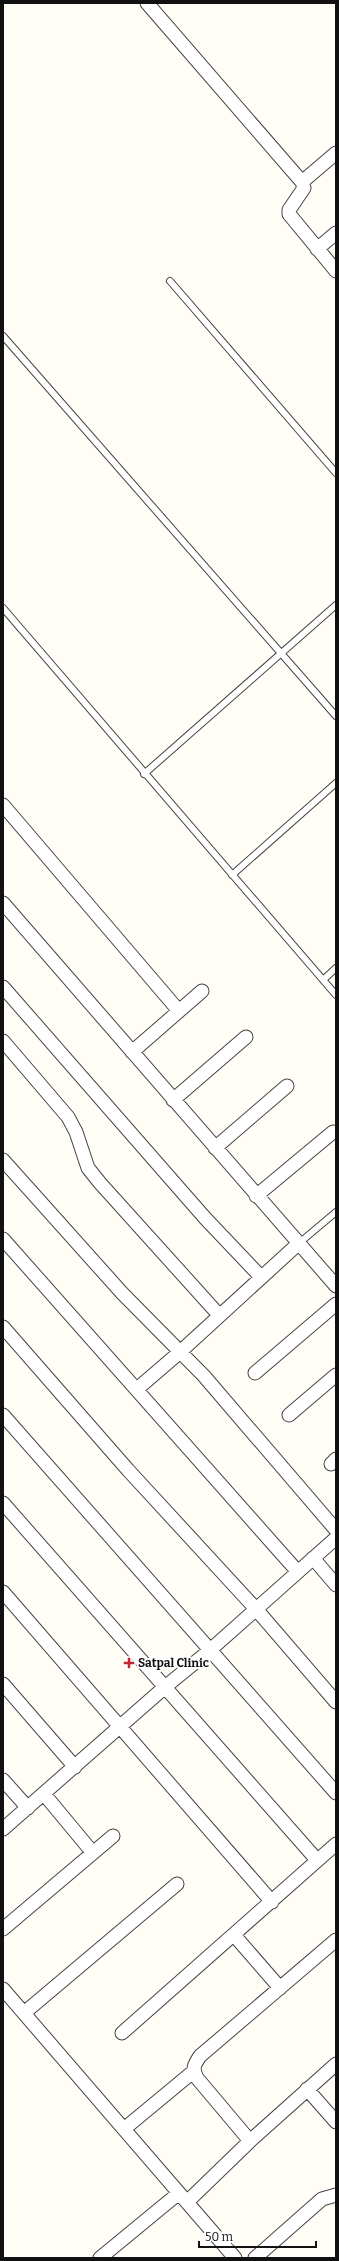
<svg xmlns="http://www.w3.org/2000/svg" width="339" height="2261" viewBox="0 0 339 2261" font-family="Bitter,serif">
<style>
.lines{fill:none;stroke-linecap:round;stroke-linejoin:round}
.service-casing{stroke:#444;stroke-width:8}
.minor-casing{stroke:#444;stroke-width:15}
.service{stroke:#fff;stroke-width:6}
.minor{stroke:#fff;stroke-width:13}
.poi-dot{fill:#c4262e;stroke:#fff;stroke-width:1.5}
.labels{text-anchor:middle;stroke-width:4;stroke-linejoin:round;paint-order:stroke}
.poi-label{font-size:12px;font-weight:bold;fill:#111;stroke:#fff;text-anchor:start}
</style>
<rect width="100%" height="100%" fill="#fffdf5"/>
<g class="lines">
<defs>
<path id="service" d="M170,281l166,192
M3,336l333,380
M3,608l333,387
M144,774l192,-169
M232,875l104,-92
M323,980l13,-12
M298,1244l38,-32"/>
<path id="minor" d="M147,3l155,179 2,6 -15,22v4l47,57
M302,182l34,-29
M317,249l19,-16
M3,805l176,206
M3,903l333,383
M3,987l202,231 56,59
M3,1041l65,76 8,15 12,36 12,15 119,132
M132,1052l70,-61
M173,1100l73,-63
M215,1148l72,-62
M3,1160l119,133 82,83 132,154
M256,1196l77,-64
M3,1239l295,333
M3,1327l125,143 128,139 80,93
M255,1373l81,-69
M137,1389l43,-37 118,-108
M3,1415l333,378
M289,1415l47,-40
M331,1464l5,-5
M3,1503l314,357
M313,1558l23,27
M3,1592l269,310
M3,1684l72,83
M3,1780l25,28
M44,1794l49,59
M3,1829l162,-142 44,-36 127,-113
M3,1929l110,-93
M234,1935l46,53
M3,1989l232,269
M24,2013l153,-129
M122,2033l214,-189
M307,2089l29,33
M124,2129l70,-58
M250,2141l-53,-63c-5,-10 -3,-13 3,-22l136,-116
M187,2202l63,-61 86,-77
M100,2258l79,-65
M255,2258l67,-59 14,-4"/>
</defs>
<use href="#service" class="service-casing"/>
<use href="#minor" class="minor-casing"/>
<use href="#service" class="service"/>
<use href="#minor" class="minor"/>
</g>
<path class="poi-dot" d="M127 1657h4v4h4v4h-4v4h-4v-4h-4v-4h4z"/>
<g class="labels">
<g class="poi-label">
<text x="138" y="1667">Satpal Clinic</text>
</g>
</g>
<rect width="339" height="2261" fill="none" stroke="#111111" stroke-width="8"/>
<path d="M199 2241v6h117v-6" fill="none" stroke="#111111" stroke-width="2"/>
<text x="205" y="2241" font-size="12" fill="#111111" stroke="#ffffff" stroke-width="3" paint-order="stroke">50 m</text>
</svg>
